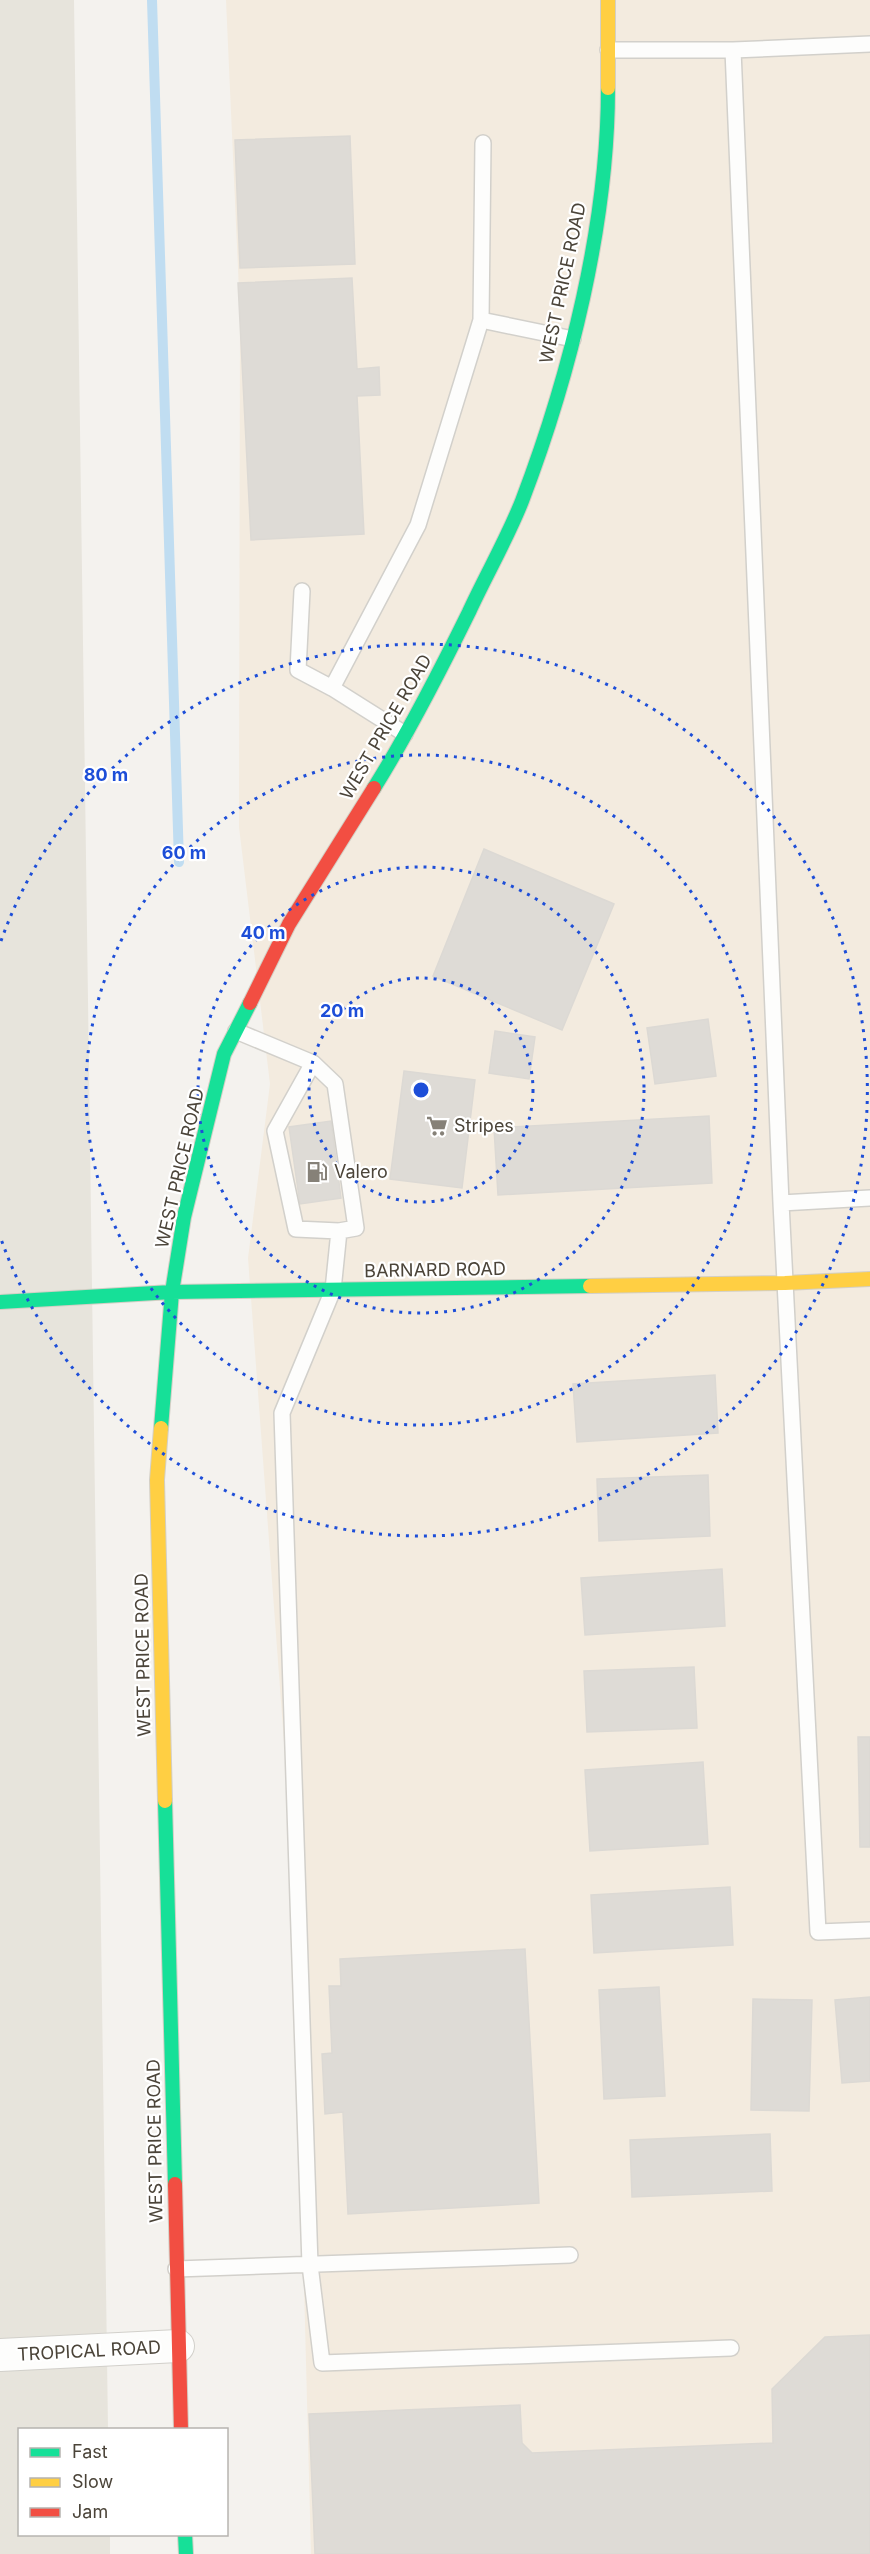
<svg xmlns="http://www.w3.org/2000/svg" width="870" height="2554" viewBox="0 0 870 2554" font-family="Inter,sans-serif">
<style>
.residential{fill:#e7e4dc}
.commercial{fill:#f3ebdf}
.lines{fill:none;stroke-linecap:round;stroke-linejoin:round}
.stream{stroke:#c0ddf1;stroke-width:10}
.building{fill:#dedbd6;stroke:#dcd9d4;stroke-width:1.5}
.lane-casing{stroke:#d2d0cb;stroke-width:18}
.street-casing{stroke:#d2d0cb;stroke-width:34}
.fast-casing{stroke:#d3cfc5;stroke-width:16}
.slow-casing{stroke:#d3cfc5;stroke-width:16}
.jam-casing{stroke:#d3cfc5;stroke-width:16}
.lane{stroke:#fdfdfc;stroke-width:15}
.street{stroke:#fdfdfc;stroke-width:32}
.fast{stroke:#16e098;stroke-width:14}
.slow{stroke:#ffcf43;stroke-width:14}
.jam{stroke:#f24e42;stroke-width:14}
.ring{fill:none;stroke:#1d4ed8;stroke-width:3;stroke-dasharray:3 6}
.labels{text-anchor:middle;stroke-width:4.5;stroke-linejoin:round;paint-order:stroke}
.street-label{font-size:18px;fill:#4b4439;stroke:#fff}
.poi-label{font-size:18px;fill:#4b4439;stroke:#fff;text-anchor:start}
.centre{fill:#1d4ed8;stroke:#fff;stroke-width:3}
.ring-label{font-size:18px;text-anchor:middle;font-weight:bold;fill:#1d4ed8;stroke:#fff;stroke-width:4.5;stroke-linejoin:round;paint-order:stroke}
</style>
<rect width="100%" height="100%" fill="#f4f2ee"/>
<path class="residential" d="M0,0h74l34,2429 -88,1v104l90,1v19h-110z"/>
<path class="commercial" d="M226,0h644v2554h-559l-18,-691 -45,-605 22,-174 -31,-257 1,-514z"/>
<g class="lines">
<path class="stream" d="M152,0l27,862"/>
</g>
<path class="building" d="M350,136l5,128 -115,4 -5,-128z
M352,278l5,91 22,-2 1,28 -23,1 7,138 -113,6 -13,-257z
M484,849l130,55 -52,126 -129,-54z
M708,1019l8,57 -61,8 -8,-56z
M495,1031l40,6 -6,42 -40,-6z
M404,1071l71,9 -13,108 -72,-9z
M709,1116l3,67 -214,12 -4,-67z
M331,1121l10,77 -41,6 -11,-77z
M715,1375l3,58 -141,9 -4,-58z
M708,1475l2,61 -111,5 -2,-62z
M722,1569l3,57 -140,9 -4,-57z
M694,1667l3,61 -110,4 -3,-61z
M858,1737h12v110h-10z
M703,1762l5,82 -118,7 -5,-81z
M730,1887l3,58 -139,8 -3,-58z
M525,1949l14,254 -191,11 -5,-102 -18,2 -3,-60 10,-1 -3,-67h12l-1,-27z
M659,1987l6,109 -61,3 -5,-109z
M870,1997v84l-28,2 -7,-83z
M753,1999l59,1 -3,111 -58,-1z
M770,2134l2,57 -140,6 -2,-57z
M870,2335v219h-555l-6,-140 211,-9 2,38 10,10 241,-10 -1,-54 53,-52z"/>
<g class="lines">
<defs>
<path id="lane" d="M608,50h125l48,1153 37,729 52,-2
M733,50l137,-6
M481,320l2,-177
M302,591l-4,79 34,18 86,-163 63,-205 92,19
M332,688l73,46
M236,1031l77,32 22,21 21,144 -17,3 -6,59 -51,123 28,852 12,98 409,-15
M313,1063l-38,68 21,98 43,2
M781,1203l89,-5
M176,2269l394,-14"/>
<path id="street" d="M0,2355l178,-9"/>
<path id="fast" d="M374,788c35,-56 66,-117 95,-176 17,-37 38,-73 53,-111 48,-126 86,-277 86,-413
M0,1302l172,-10 418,-6
M161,1428l11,-136 12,-75 40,-163 26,-51
M165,1801l10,383
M185,2534l1,20"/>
<path id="slow" d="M608,0v88
M590,1286l195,-3 85,-4
M161,1428l-4,52 8,321"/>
<path id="jam" d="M250,1003l39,-79 85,-136
M175,2184l6,246"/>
</defs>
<use href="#lane" class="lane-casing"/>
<use href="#street" class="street-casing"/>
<use href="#fast" class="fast-casing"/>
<use href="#slow" class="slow-casing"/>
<use href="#jam" class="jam-casing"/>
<use href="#lane" class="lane"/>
<use href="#street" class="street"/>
<use href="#fast" class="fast"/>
<use href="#slow" class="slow"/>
<use href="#jam" class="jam"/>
</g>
<g class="ring">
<circle cx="421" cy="1090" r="112"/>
<circle cx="421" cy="1090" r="223"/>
<circle cx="421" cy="1090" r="335"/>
<path d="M1 941A446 446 0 1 1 1 1239"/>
</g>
<defs>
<symbol id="supermarket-bare" viewBox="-9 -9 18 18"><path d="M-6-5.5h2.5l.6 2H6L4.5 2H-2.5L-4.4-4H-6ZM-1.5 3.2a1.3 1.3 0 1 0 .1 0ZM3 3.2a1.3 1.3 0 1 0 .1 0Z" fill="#868178" stroke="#fff" stroke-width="2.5" paint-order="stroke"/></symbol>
<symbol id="fuel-bare" viewBox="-9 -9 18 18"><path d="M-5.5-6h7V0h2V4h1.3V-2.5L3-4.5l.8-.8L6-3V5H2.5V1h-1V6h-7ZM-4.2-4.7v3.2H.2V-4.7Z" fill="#868178" stroke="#fff" stroke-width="2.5" paint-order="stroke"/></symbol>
</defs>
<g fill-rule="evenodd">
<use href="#supermarket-bare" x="422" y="1111" width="30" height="30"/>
<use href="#fuel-bare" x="302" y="1157" width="30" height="30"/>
</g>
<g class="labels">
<g class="street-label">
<text transform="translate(563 283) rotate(-78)" y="6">WEST PRICE ROAD</text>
<text transform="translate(386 727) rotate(-60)" y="6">WEST PRICE ROAD</text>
<text transform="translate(180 1168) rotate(-77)" y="6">WEST PRICE ROAD</text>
<text transform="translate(435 1270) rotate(-1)" y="6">BARNARD ROAD</text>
<text transform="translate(143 1655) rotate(-91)" y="6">WEST PRICE ROAD</text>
<text transform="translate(155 2141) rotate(-91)" y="6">WEST PRICE ROAD</text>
<text transform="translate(89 2351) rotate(-3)" y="6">TROPICAL ROAD</text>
</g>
<g class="poi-label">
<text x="454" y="1132">Stripes</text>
<text x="334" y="1178">Valero</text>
</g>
</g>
<circle cx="421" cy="1090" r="9" class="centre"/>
<g class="ring-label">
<text x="106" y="781">80 m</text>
<text x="184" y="859">60 m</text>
<text x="263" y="939">40 m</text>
<text x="342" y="1017">20 m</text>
</g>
<rect x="18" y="2428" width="210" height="108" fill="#ffffff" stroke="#b7b4b0" stroke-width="1.5"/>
<rect x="30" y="2448" width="30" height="9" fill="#16e098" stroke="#b7b4b0" stroke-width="1.5"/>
<text x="72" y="2458" font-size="18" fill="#4b4439">Fast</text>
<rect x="30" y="2478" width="30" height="9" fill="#ffcf43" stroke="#b7b4b0" stroke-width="1.5"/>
<text x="72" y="2488" font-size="18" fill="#4b4439">Slow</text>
<rect x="30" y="2508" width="30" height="9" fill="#f24e42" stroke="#b7b4b0" stroke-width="1.5"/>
<text x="72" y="2518" font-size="18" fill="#4b4439">Jam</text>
</svg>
